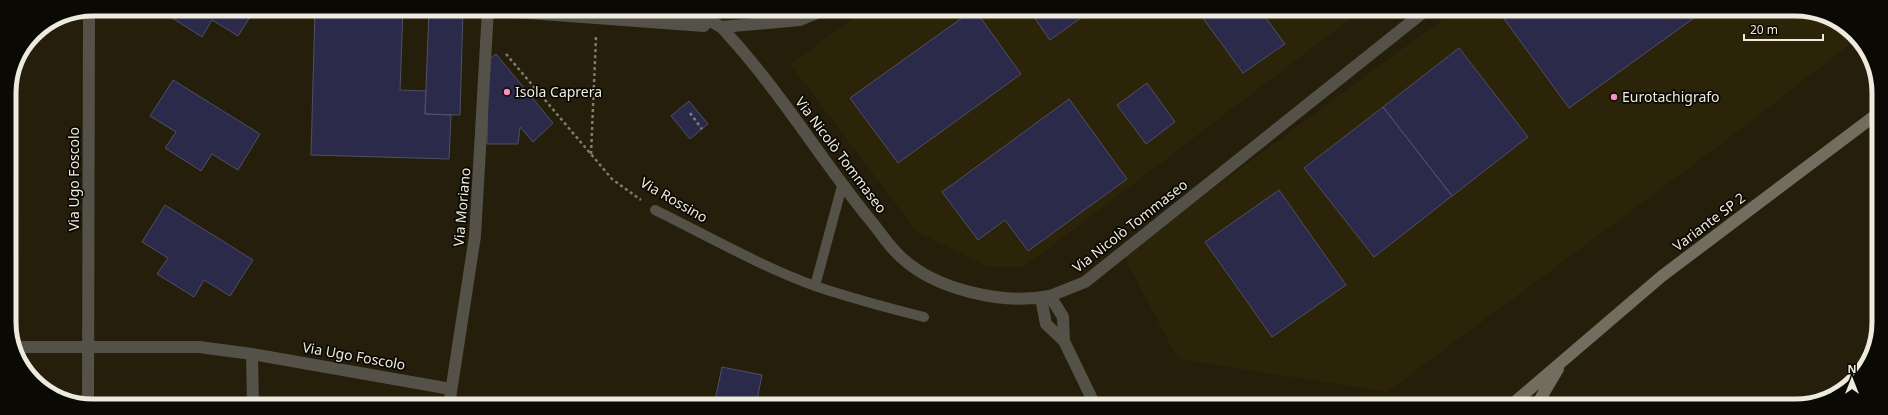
<svg xmlns="http://www.w3.org/2000/svg" width="1888" height="415" viewBox="0 0 1888 415" font-family="'Noto Sans',sans-serif">
<style>
.built{fill:#2c2409}
.building{fill:#2c2a4a;stroke:#504f64}
.lines{fill:none;stroke-linecap:round;stroke-linejoin:round}
.path{stroke:#817c6d;stroke-width:2.5;stroke-dasharray:3 3;stroke-linecap:butt}
.service{stroke:#545248;stroke-width:10}
.minor{stroke:#545248;stroke-width:12}
.tertiary{stroke:#545248;stroke-width:12}
.secondary{stroke:#726e5f;stroke-width:12}
.poi-dot{fill:#fa8fc6;stroke:#0b0903;stroke-width:1.5}
.labels{text-anchor:middle;stroke-width:3.5;stroke-linejoin:round;paint-order:stroke}
.poi-label{font-size:14px;fill:#eeeade;stroke:#0b0903;text-anchor:start}
.street-label{font-size:14px;fill:#eeeade;stroke:#0b0903}
.rim{fill:none;stroke:#eeeade;stroke-width:5}
</style>
<rect width="100%" height="100%" fill="#241e0b"/>
<path class="built" d="M864,10h498l-338,257h-36l-71,-35 -127,-168z
M1455,10l356,1 43,22 3,6 -137,106 -333,247 -209,-33 -55,-104z"/>
<path class="building" d="M169,9h86l-17,27 -26,-16 -10,17 -36,-23z
M315,9h88l-3,81 26,1 -1,23 26,1 -2,44 -138,-4z
M429,9l34,2 -3,104 -35,-1z
M973,10h2l46,64 -123,89 -48,-65z
M1029,10h63l-42,30z
M1197,10h63l25,34 -42,29z
M1317,10h15l-10,7z
M1509,10h196l-136,98 -67,-92z
M1459,48l69,89 -76,59 -69,-89z
M496,54l57,69 -20,19 -13,-15 -2,17h-31l1,-84z
M173,80l87,54 -22,36 -26,-16 -11,17 -36,-23 11,-16 -26,-16z
M1147,83l28,39 -29,22 -29,-39z
M1069,99l58,80 -99,72 -23,-31 -27,20 -36,-48z
M689,101l19,23 -18,15 -19,-23z
M1383,107l69,89 -78,61 -70,-89z
M1279,190l67,95 -74,52 -67,-95z
M165,205l88,55 -23,36 -26,-16 -10,17 -37,-23 11,-16 -26,-16z
M722,367l40,8 -6,30h-42z"/>
<g class="lines">
<path class="path" d="M506,54l106,125 29,21
M690,113l12,16
M591,154l5,-117"/>
<path class="service" d="M655,210c53,26 105,56 160,76 36,12 73,22 109,31
M815,286l27,-100"/>
<path class="minor" d="M721,27l79,-7 24,-10
M1050,296l35,-14 341,-272
M15,347h184l53,7 199,35
M252,354l1,51
M88,404l1,-394"/>
<path class="tertiary" d="M488,10l216,16
M654,10c18,2 53,7 67,17 4,3 7,8 10,11 13,14 24,28 35,42 36,46 68,96 105,141 10,12 19,27 31,37 34,32 102,47 148,38l13,21 1,24
M1041,298l5,26 18,17 31,64
M449,405l26,-169 13,-227"/>
<path class="secondary" d="M1510,406l152,-130 215,-162
M1536,406l22,-37"/>
</g>
<g class="poi-dot">
<circle cx="507" cy="92" r="4"/>
<circle cx="1614" cy="97" r="4"/>
</g>
<g class="labels">
<g class="poi-label">
<text x="515" y="97">Isola Caprera</text>
<text x="1622" y="102">Eurotachigrafo</text>
</g>
<g class="street-label">
<text transform="translate(841 155) rotate(53)" y="5">Via Nicolò Tommaseo</text>
<text transform="translate(74 179) rotate(-90)" y="5">Via Ugo Foscolo</text>
<text transform="translate(674 200) rotate(30)" y="5">Via Rossino</text>
<text transform="translate(462 207) rotate(-85)" y="5">Via Moriano</text>
<text transform="translate(1709 222) rotate(-37)" y="5">Variante SP 2</text>
<text transform="translate(1130 226) rotate(-38)" y="5">Via Nicolò Tommaseo</text>
<text transform="translate(354 356) rotate(10)" y="5">Via Ugo Foscolo</text>
</g>
</g>
<path d="M0 0H1888V415H0ZM93 16H1795A77 77 0 0 1 1872 93V322A77 77 0 0 1 1795 399H93A77 77 0 0 1 16 322V93A77 77 0 0 1 93 16Z" fill="#0b0903" fill-rule="evenodd"/>
<path class="rim" d="M93 16H1795A77 77 0 0 1 1872 93V322A77 77 0 0 1 1795 399H93A77 77 0 0 1 16 322V93A77 77 0 0 1 93 16Z"/>
<g transform="translate(1852 379)" stroke="#0b0903" stroke-width="3" paint-order="stroke">
<path d="M0-3L7 15L0 10L-7 15Z" fill="#eeeade"/>
<text y="-6" font-size="11" font-weight="bold" text-anchor="middle" fill="#eeeade">N</text>
</g>
<path d="M1744 34v6h79v-6" fill="none" stroke="#eeeade" stroke-width="2"/>
<text x="1750" y="34" font-size="12" fill="#eeeade" stroke="#0b0903" stroke-width="3" paint-order="stroke">20 m</text>
</svg>
